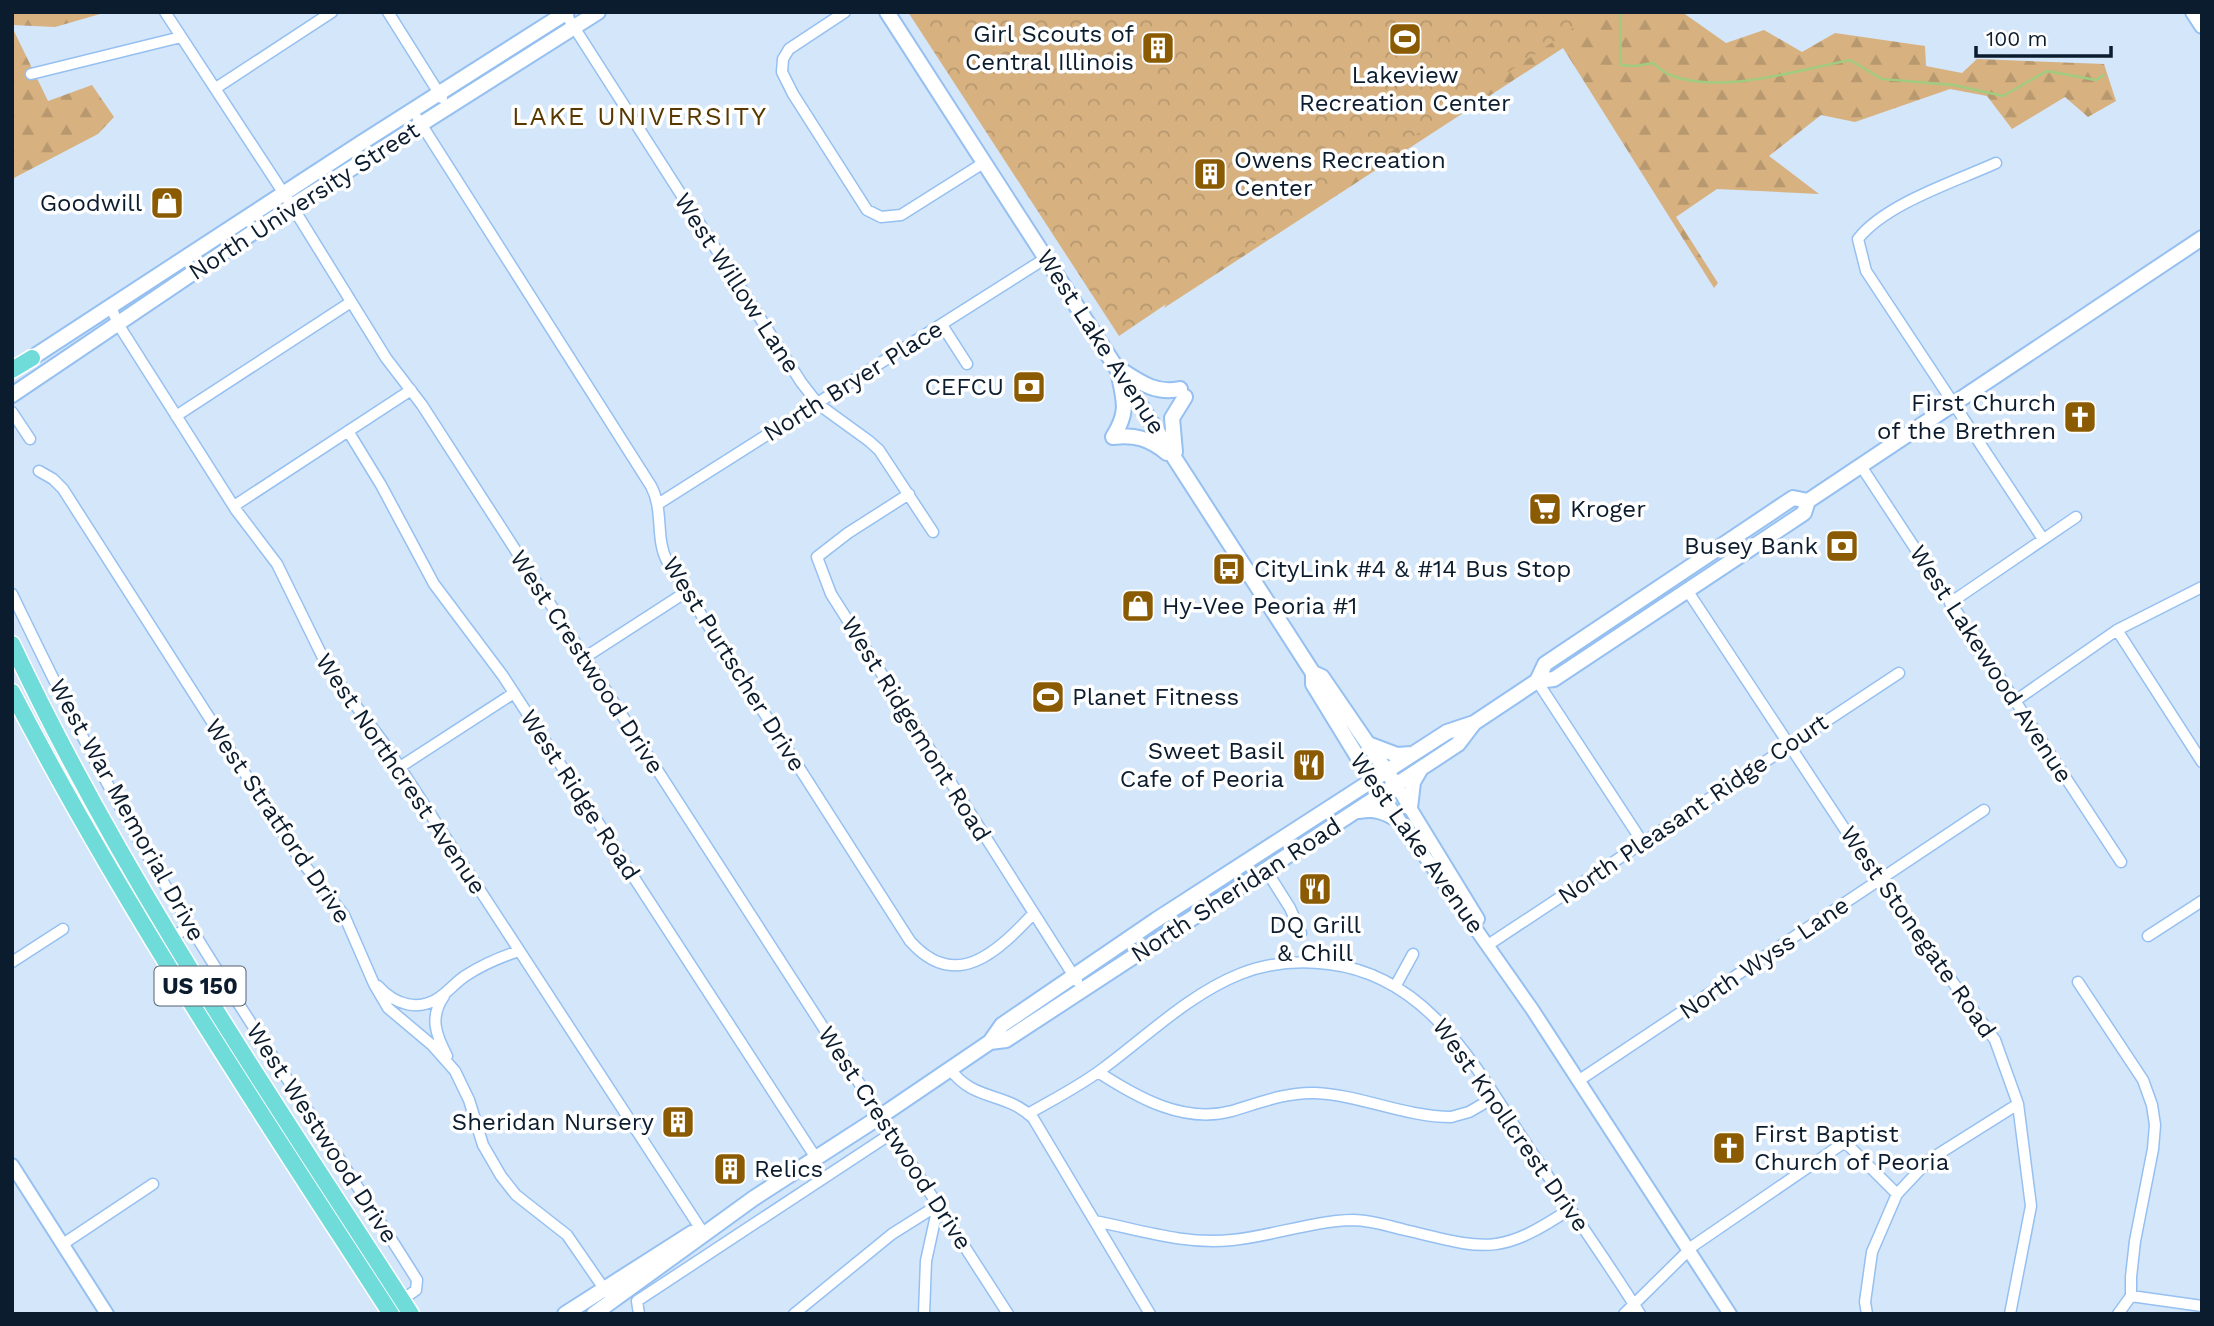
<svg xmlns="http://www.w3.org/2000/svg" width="2214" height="1326" viewBox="0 0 2214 1326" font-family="'Work Sans',sans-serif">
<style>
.forest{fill:url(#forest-firs)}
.park{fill:url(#park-crowns)}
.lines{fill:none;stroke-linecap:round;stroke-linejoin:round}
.stream{stroke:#a1cc80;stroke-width:2.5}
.minor-casing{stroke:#95c0f1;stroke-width:13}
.tertiary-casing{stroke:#95c0f1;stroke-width:16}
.secondary-casing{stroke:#95c0f1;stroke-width:18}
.trunk-casing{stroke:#fff;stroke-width:19}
.minor{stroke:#fff;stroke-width:10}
.tertiary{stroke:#fff;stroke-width:12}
.secondary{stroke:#fff;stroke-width:14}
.trunk{stroke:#70dcda;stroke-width:16}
.labels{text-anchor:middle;stroke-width:7;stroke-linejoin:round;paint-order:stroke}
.shield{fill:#fff;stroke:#54606d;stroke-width:2}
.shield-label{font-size:23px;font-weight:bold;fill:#0b1c2e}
.poi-label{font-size:24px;fill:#0b1c2e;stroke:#fff;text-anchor:end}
.street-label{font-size:24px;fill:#0b1c2e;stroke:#fff}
.neighbourhood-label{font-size:26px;letter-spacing:2px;fill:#593800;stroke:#fff}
</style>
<defs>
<pattern id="forest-firs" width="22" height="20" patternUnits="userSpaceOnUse" patternTransform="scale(1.75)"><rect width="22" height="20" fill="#d7b180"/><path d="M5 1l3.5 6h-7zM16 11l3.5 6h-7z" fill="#b7986f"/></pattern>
<pattern id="park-crowns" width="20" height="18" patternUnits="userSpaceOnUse" patternTransform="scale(1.75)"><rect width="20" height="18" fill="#d7b180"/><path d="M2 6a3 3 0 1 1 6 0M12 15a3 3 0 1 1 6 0" fill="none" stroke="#b7986f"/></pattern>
</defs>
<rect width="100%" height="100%" fill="#d4e6fa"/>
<path class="forest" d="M12,12h95l-52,15 -43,-2z
M1529,12h153l44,31 38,-13 38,22 33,-19 90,13 1,20 36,7 15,-14 127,5 12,37 -28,16 -23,-20 -53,32 -25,-33 -37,-7 -95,33 -34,-7 -52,41 50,38 -102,-5 -41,28 42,66 -4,5 -151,-240 -399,260 22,-47z
M12,27l36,74 44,-16 22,32 -16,17 -86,45z"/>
<path class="park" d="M908,12h689l-478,324z"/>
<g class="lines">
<path class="stream" d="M1620,12l1,53 14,1 18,-3c5,4 11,10 17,12 50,20 128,-5 180,-15l32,19 72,6 49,11 44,-25 49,9 8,-5"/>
<defs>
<path id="minor" d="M165,12l127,194 94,152 36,47 586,909
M388,12l54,86
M845,12l-56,37 -6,10 -1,13 11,22 74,116 14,7 20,-2 84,-53
M565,13l236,369 17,22 51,37 10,9 54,82
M31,74l150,-37
M216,88l116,-76
M418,119l233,367c13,24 4,52 16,75l243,380c46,52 88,10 123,-27
M1996,163c-42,19 -111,41 -138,76l8,32 177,268
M111,307l7,17 118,186 41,54 52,106 57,76 318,488
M942,325l25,39
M12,412l18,27
M176,416l175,-114
M348,431l33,54 53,99 69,92 313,482
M1861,466l260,396
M39,471l14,8 10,10 236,369 45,57 30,69 14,24 44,37 23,26 14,29 14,45 18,31 15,19 51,40 40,58
M909,494l-61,39 -31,24 14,37 246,387
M658,504l388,-246
M234,506l177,-116
M1687,590l192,291 116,159 23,64 13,102 -21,108
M12,594c45,93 90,185 143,274 82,140 176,274 262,412l-1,10 -14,10
M1950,603l126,-86
M2117,630l85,132
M584,658l102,-66
M1537,681l106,162
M2015,701l102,-71 85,-43
M400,767l114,-74
M1266,870l24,38 11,25
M2148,936l54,-35
M1488,945l411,-272
M156,948l34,-22
M1306,949l2,13
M12,962l51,-33
M2078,982l65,98 9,25 3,20 -2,24 -18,92 -4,36v19l-13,18
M1396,985l17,-31
M378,986c17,19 41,26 62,11 9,-6 16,-15 25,-21 17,-11 35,-19 54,-25
M444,996c-15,21 -8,39 3,60
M950,1069c24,33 55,22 83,49l117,196
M1098,1072c40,26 86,52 134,39 27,-8 54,-19 83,-18 46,2 90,24 136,24l18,-5 26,-15
M1578,1081l406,-271
M1028,1114c26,-15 54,-29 77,-47 43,-32 85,-73 135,-93 28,-11 59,-14 89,-10 103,12 150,110 202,187 36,54 74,107 109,163
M1095,1221c45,9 90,24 137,19 41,-4 79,-19 121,-20 18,0 35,6 52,10 80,19 93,27 165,-21
M63,1244l90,-60
M1687,1250l158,-108 52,52
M2131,1296l71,10
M639,1314l-2,-13 255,-168
M794,1314l98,-80 46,-29
M924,1314l2,-53 12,-55
M1624,1314l64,-63
M1867,1314l-2,-12 7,-50 25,-58 32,-34 89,-56"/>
<path id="tertiary" d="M1396,785l82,134
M1381,794l151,215 198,305
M12,1165l95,149"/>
<path id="secondary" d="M887,12l426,661 9,4 74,108
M2193,12l9,14
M24,363l337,-220 206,-131
M1121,370c20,13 35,24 59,19
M12,395l280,-189 306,-194
M1113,437c15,-24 12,-34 6,-61
M1113,437c22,-3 37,2 54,16
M1175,452l-3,-34 13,-21
M1313,673v11l63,103
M1537,681l8,-17 248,-166 15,3
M1368,744l29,11 15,-1
M1410,808l3,-26 7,-12
M1360,811c15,-3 25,1 38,9
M990,1042l16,-2 414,-271 38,-25 16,-21
M565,1314l127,-81
M594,1314l160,-116 127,-82 109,-74 12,-17 154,-105 291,-188 27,-9 63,-42 17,-2 250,-166 4,-12 394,-263"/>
<path id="trunk" d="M12,370l20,-12
M12,644c111,236 258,451 399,670
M12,692c112,216 247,418 379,622"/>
</defs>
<use href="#minor" class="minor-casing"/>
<use href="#tertiary" class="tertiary-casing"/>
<use href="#secondary" class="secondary-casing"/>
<use href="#trunk" class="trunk-casing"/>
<use href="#minor" class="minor"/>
<use href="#tertiary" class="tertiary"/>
<use href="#secondary" class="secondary"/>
<use href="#trunk" class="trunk"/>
</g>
<defs>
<symbol id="stadium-square" viewBox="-11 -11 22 22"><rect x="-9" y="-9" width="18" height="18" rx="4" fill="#8b5b03" stroke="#fff"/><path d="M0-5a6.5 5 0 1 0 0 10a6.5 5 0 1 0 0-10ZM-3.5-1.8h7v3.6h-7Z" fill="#fff"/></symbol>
<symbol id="building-square" viewBox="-11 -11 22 22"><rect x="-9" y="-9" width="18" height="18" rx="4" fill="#8b5b03" stroke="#fff"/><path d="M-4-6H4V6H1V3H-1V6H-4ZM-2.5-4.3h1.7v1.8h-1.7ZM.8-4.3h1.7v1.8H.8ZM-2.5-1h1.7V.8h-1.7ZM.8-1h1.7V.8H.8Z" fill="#fff"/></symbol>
<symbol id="shop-square" viewBox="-11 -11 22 22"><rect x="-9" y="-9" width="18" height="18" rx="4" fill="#8b5b03" stroke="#fff"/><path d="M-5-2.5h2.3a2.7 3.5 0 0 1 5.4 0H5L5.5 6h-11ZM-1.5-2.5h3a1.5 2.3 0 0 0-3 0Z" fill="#fff"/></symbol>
<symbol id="bank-square" viewBox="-11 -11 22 22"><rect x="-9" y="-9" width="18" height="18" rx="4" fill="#8b5b03" stroke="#fff"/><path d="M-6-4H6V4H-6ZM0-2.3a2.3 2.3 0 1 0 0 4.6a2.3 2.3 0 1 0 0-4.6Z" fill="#fff"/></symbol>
<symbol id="church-square" viewBox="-11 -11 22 22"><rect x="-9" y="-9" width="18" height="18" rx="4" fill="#8b5b03" stroke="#fff"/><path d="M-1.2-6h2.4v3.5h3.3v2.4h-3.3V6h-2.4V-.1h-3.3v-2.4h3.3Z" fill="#fff"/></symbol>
<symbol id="supermarket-square" viewBox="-11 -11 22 22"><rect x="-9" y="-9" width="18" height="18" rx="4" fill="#8b5b03" stroke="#fff"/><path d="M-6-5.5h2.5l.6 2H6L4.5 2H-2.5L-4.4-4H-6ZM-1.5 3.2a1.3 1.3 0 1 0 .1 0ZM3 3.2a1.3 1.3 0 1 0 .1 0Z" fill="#fff"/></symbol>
<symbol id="bus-square" viewBox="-11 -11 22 22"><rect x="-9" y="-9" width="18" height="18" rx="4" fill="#8b5b03" stroke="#fff"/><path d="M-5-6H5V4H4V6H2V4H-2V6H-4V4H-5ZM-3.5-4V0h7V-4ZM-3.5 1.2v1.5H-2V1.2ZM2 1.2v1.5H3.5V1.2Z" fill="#fff"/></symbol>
<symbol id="restaurant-square" viewBox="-11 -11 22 22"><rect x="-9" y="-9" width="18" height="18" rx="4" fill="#8b5b03" stroke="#fff"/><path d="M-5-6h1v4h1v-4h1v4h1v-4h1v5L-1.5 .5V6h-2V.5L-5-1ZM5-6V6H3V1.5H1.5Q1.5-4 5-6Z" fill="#fff"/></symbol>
</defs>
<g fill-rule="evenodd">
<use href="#stadium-square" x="1386" y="20" width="38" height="38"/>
<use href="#building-square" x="1139" y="29" width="38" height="38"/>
<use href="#building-square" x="1191" y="155" width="38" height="38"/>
<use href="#shop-square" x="148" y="184" width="38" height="38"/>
<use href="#bank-square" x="1010" y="368" width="38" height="38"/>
<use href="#church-square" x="2061" y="398" width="38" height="38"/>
<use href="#supermarket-square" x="1526" y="490" width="38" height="38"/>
<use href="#bank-square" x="1823" y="527" width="38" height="38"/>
<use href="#bus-square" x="1210" y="550" width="38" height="38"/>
<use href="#shop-square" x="1119" y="587" width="38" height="38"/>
<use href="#stadium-square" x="1029" y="678" width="38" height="38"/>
<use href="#restaurant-square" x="1290" y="746" width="38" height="38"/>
<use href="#restaurant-square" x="1296" y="870" width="38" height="38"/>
<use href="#building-square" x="659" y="1103" width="38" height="38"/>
<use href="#church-square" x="1710" y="1129" width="38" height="38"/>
<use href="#building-square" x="711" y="1150" width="38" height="38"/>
</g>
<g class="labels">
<rect class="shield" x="154.5" y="966.5" width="91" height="39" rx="5"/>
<g class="shield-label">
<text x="200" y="994">US 150</text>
</g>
<g class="poi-label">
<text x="1134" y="42">Girl Scouts of<tspan x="1134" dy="28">Central Illinois</tspan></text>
<text x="1405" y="83" text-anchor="middle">Lakeview<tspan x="1405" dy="28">Recreation Center</tspan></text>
<text x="1234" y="168" text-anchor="start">Owens Recreation<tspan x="1234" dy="28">Center</tspan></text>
<text x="142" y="211">Goodwill</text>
<text x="1004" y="395">CEFCU</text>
<text x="2056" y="411">First Church<tspan x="2056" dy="28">of the Brethren</tspan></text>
<text x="1570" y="517" text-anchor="start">Kroger</text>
<text x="1818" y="554">Busey Bank</text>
<text x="1254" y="577" text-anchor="start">CityLink #4 &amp; #14 Bus Stop</text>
<text x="1162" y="614" text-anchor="start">Hy-Vee Peoria #1</text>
<text x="1072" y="705" text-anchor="start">Planet Fitness</text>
<text x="1284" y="759">Sweet Basil<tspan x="1284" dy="28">Cafe of Peoria</tspan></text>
<text x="1315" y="933" text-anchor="middle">DQ Grill<tspan x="1315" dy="28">&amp; Chill</tspan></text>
<text x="654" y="1130">Sheridan Nursery</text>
<text x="1754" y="1142" text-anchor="start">First Baptist<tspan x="1754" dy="28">Church of Peoria</tspan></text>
<text x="754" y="1177" text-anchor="start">Relics</text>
</g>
<g class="street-label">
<text transform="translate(304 201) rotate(-33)" y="8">North University Street</text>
<text transform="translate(737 283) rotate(57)" y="8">West Willow Lane</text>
<text transform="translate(1101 342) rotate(57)" y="8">West Lake Avenue</text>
<text transform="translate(853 381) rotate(-32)" y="8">North Bryer Place</text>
<text transform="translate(587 662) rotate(57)" y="8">West Crestwood Drive</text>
<text transform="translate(734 664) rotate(58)" y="8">West Purtscher Drive</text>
<text transform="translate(1991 664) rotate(57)" y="8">West Lakewood Avenue</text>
<text transform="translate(916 729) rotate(58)" y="8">West Ridgemont Road</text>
<text transform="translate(401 774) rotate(56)" y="8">West Northcrest Avenue</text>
<text transform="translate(580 795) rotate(57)" y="8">West Ridge Road</text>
<text transform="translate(1693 809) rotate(-34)" y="8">North Pleasant Ridge Court</text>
<text transform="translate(127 810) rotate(61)" y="8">West War Memorial Drive</text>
<text transform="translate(278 821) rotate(56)" y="8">West Stratford Drive</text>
<text transform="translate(1417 843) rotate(55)" y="8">West Lake Avenue</text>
<text transform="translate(1236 890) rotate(-33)" y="8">North Sheridan Road</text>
<text transform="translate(1918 932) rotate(55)" y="8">West Stonegate Road</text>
<text transform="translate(1764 958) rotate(-34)" y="8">North Wyss Lane</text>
<text transform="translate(1511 1125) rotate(55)" y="8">West Knollcrest Drive</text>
<text transform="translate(322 1133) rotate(57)" y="8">West Westwood Drive</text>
<text transform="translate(895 1138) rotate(57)" y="8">West Crestwood Drive</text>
</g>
<g class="neighbourhood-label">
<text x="640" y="125">LAKE UNIVERSITY</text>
</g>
</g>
<rect width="2214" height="1326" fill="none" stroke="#0b1c2e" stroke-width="28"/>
<path d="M1976 46v10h135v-10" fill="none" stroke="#0b1c2e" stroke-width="3.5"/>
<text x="1986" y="46" font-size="21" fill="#0b1c2e" stroke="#ffffff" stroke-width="5" paint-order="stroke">100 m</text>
</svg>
